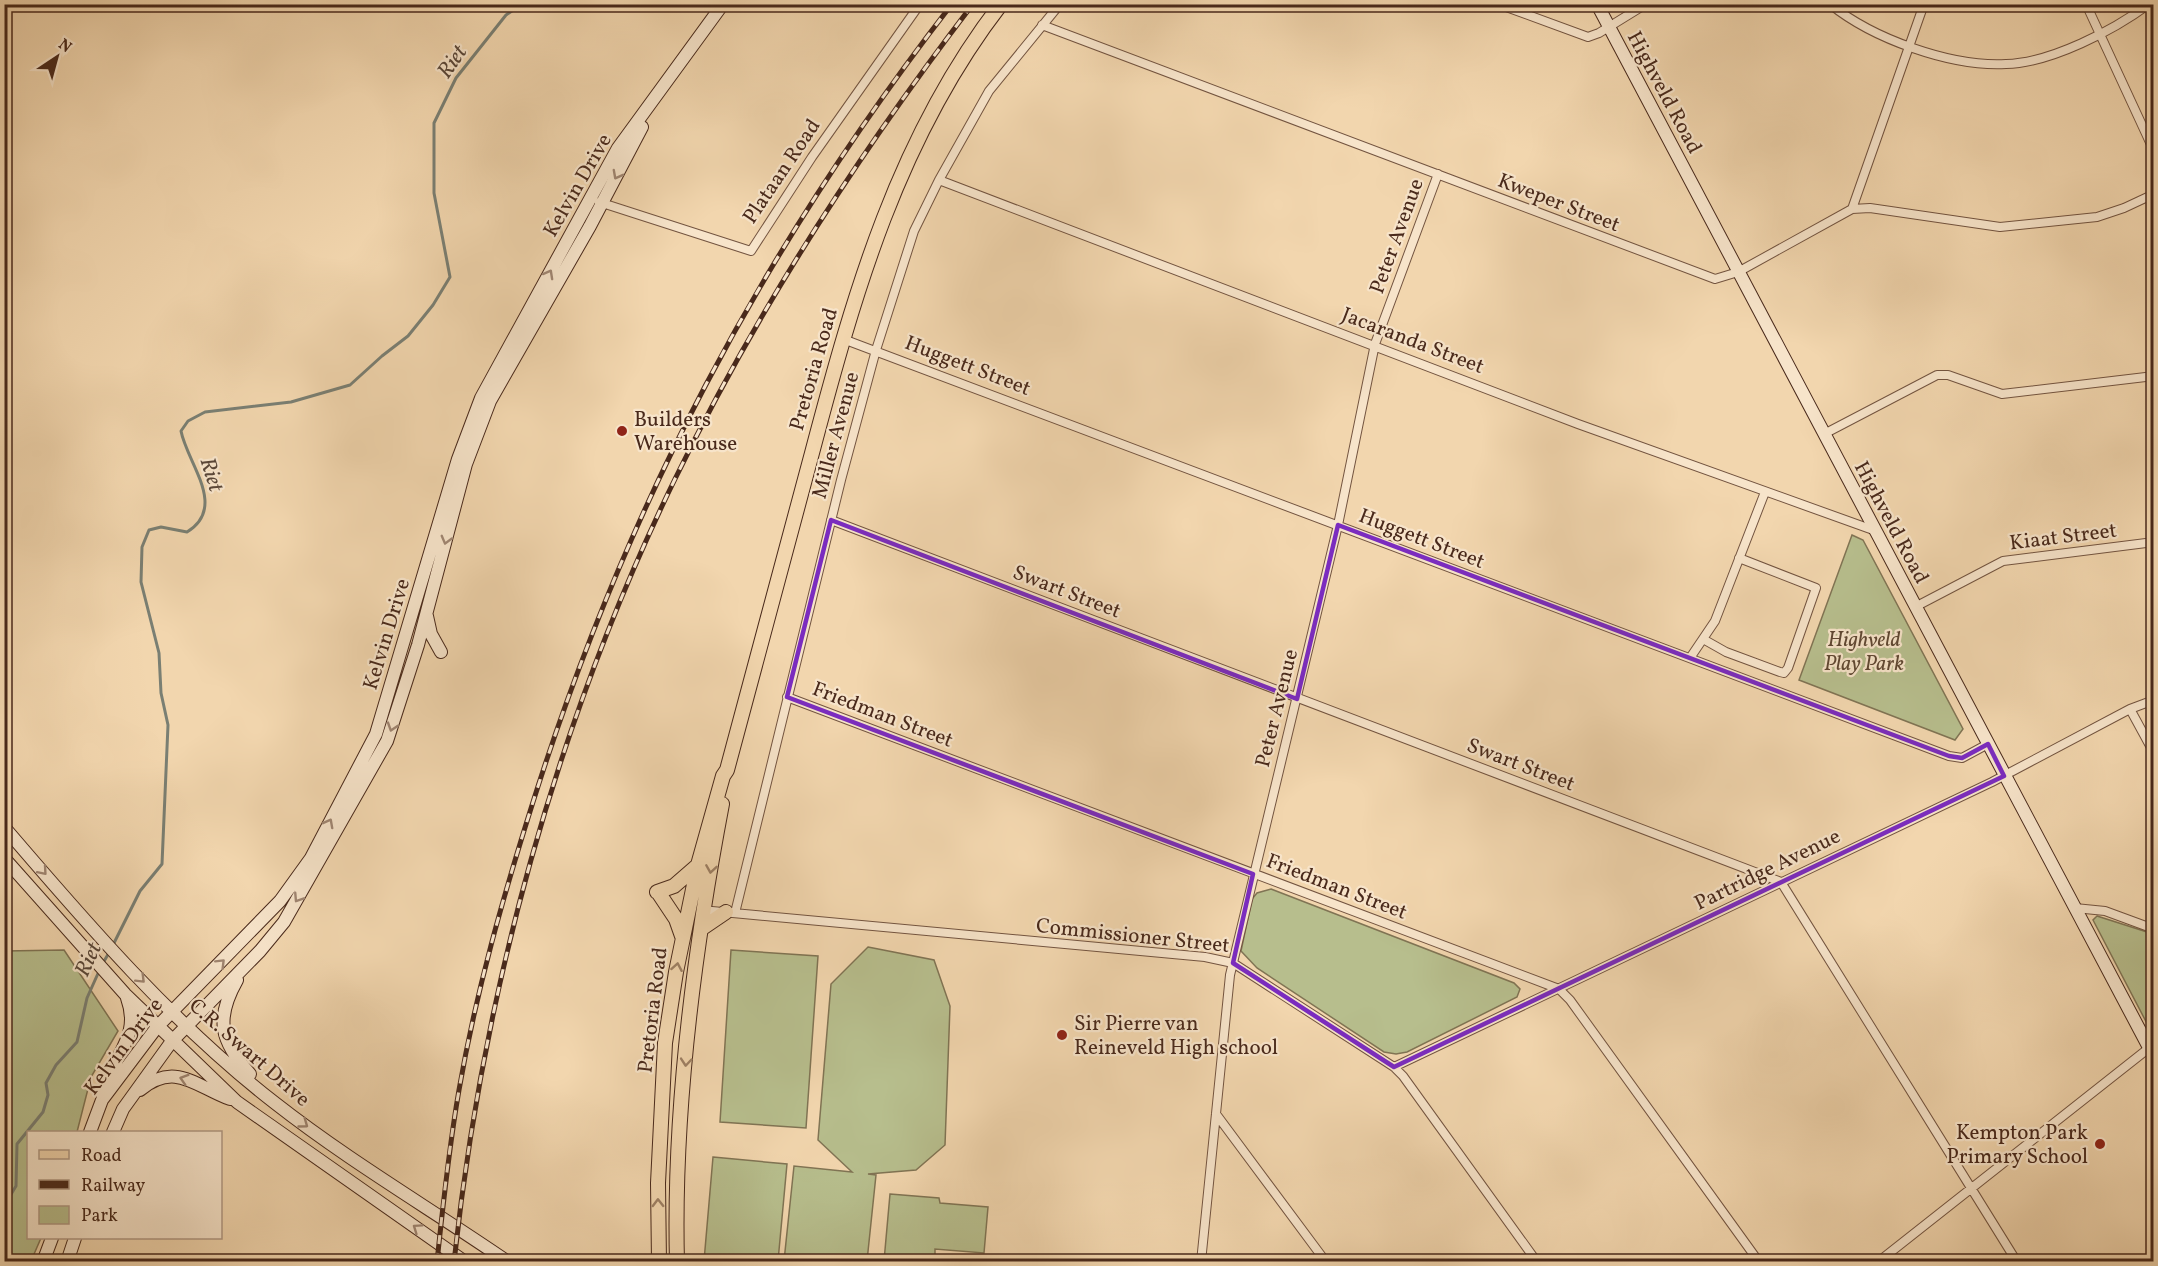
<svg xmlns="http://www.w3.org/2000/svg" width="2158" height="1266" viewBox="0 0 2158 1266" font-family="Vollkorn,serif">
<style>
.green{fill:#b7be8d;stroke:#807454;stroke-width:1.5}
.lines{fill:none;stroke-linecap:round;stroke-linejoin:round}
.stream{stroke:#7a7f73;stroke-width:3}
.street-casing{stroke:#735440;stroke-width:10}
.secondary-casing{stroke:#49291b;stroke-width:14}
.primary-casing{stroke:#49291b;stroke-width:16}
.street{stroke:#f7e4ca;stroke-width:8}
.secondary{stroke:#f7e4ca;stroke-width:12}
.primary{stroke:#f2d6ae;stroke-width:14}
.rail-casing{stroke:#49291b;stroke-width:5}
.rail{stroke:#f7e4ca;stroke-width:3;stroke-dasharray:9;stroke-linecap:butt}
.oneway{stroke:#a08672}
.oneway2{stroke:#9e8064}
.marked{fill:none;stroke:#7b2cbf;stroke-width:4.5;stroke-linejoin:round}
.poi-dot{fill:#8f2418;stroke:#f7e4ca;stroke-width:2}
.labels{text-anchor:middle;stroke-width:4.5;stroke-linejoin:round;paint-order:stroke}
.street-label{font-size:21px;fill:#49291b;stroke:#f7e4ca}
.poi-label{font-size:21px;fill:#49291b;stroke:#f7e4ca;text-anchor:start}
.park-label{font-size:21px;font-style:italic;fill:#5f4732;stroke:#f7e4ca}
.water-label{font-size:22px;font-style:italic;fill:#594638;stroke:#f7e4ca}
</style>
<rect width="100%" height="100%" fill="#f2d6ae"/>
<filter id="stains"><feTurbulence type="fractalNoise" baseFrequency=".00333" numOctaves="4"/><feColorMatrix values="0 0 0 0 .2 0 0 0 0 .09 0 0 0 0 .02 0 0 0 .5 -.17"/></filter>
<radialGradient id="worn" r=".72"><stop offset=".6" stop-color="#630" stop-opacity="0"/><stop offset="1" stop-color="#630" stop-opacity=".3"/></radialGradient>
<path class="green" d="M1852,535l11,5 100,189 -8,11 -156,-60z
M1271,889l243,94 6,6 -3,8 -110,55 -11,2 -12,-2 -127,-84 -16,-17 11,-52 5,-6z
M2097,916l50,16 6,6v97l-60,-115z
M868,947l66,13 16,46 -5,139 -29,25 -48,4 8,1 -9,86h-83l10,-95 58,6 -34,-32 13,-156z
M64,950l54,81 -27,46 -14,55h-49v106h13l-10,23h-26v-310z
M731,950l87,6 -12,172 -86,-6z
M713,1157l74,7 -9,97h-74z
M890,1194l49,4 1,5 48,4 -4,46 -49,-4v7l24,2v3h-75z"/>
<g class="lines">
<path class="stream" d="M113,945l27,-54 22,-27 6,-139 -7,-32 -2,-40 -18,-71 1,-35 7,-17 12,-3 26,5c41,-25 0,-69 -6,-101l7,-10 17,-9 86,-10 59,-17 32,-29 26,-20 25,-31 17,-28 -16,-84v-70l22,-45 50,-63 16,-11
M103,963l7,-12
M4,1206l12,-20 1,-42 26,-32 5,-17 -2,-12 10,-18 21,-23 10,-44 13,-29"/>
<defs>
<path id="street" d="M1498,4l90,33 11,-4 47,-29
M1830,4c43,35 121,63 176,60 45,-1 108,-34 143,-60
M2086,4l68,147
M1042,25l673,254 23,-7 114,-63 18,-1 130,19 97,-10 27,-9 30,-14
M939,180l639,244 298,107
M599,202l152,49 61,-94 108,-153
M1852,209l72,-205
M843,339l1106,417 13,2 26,-14
M1824,434l113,-59h11l54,19 152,-18
M831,520l950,362 236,380
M1915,607l88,-46 151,-19
M1703,639l23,13 54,20 4,1 4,-5 28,-80 -77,-30
M1690,658l25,-37 50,-129
M787,697l772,292 11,11 189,262
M2130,709l24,44
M2075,908l30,3 49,18
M701,910l504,47 28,6 161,104 9,9 134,186
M735,913l106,-433 35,-130 38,-119 25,-51 50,-89 71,-87
M1394,1067l598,-285 138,-73 24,-9
M1216,1114l110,148
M1201,1262l29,-287 108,-450 37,-181 63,-170
M1878,1262l271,-214"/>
<path id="secondary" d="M1597,4l557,1053
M427,616l4,18 10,18
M4,827c83,97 169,197 271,276 74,58 156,106 233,159
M4,858l121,136 112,108 228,160
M237,980c-22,39 -17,61 13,94
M140,1090c35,-29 55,-4 90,9
M103,1096c8,-41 39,-57 24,-98
M90,1132l12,-32 55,-73 123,-126 31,-43 65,-124 82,-275 23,-61 137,-250 105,-144
M113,1132l10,-23 49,-68 88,-90 24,-29 103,-181 31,-96 48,-181 24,-63 100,-175 52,-99
M43,1262l9,-24
M67,1262l8,-24"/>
<path id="primary" d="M657,892l17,-6 23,-20
M658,892l18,27 6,17
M701,929l25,-17
M659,1262l-1,-79 7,-140 11,-71 22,-107 25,-89 4,-6c29,-105 56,-211 85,-317 42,-159 86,-316 189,-449
M677,1262c-4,-150 17,-311 45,-458"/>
</defs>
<use href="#street" class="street-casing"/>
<use href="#secondary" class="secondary-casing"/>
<use href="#primary" class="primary-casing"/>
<use href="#street" class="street"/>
<use href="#secondary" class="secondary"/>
<use href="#primary" class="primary"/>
<defs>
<path id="rail" d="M437,1262c6,-58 12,-115 22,-172 17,-98 44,-193 74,-288 93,-295 229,-553 419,-798
M454,1262c29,-270 102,-539 221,-783 82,-169 184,-326 298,-475"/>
</defs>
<use href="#rail" class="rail-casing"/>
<use href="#rail" class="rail"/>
</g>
<defs><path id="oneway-chevron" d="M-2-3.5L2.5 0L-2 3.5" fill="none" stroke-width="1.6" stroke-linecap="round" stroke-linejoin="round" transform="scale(1.5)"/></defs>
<g class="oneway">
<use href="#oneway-chevron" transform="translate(617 175) rotate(118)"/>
<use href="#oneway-chevron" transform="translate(549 274) rotate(-61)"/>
<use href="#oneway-chevron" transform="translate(446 540) rotate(105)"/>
<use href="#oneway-chevron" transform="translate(392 727) rotate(108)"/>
<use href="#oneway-chevron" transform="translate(329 823) rotate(-62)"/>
<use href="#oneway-chevron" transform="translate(43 871) rotate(49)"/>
<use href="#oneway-chevron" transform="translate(298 898) rotate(123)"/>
<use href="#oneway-chevron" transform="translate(221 963) rotate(-45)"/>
<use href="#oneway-chevron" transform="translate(141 979) rotate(45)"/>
<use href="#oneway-chevron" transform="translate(184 1079) rotate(-163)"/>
<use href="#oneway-chevron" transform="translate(304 1124) rotate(36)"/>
<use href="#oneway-chevron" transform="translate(417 1228) rotate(-145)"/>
</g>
<g class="oneway2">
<use href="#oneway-chevron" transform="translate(711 869) rotate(99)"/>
<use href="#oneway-chevron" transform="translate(677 967) rotate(-80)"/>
<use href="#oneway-chevron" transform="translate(686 1062) rotate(95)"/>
<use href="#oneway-chevron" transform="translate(658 1203) rotate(-91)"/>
</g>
<path class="marked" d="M831,520l466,179 41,-174 611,231 13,2 26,-14 16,32 -610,291 -161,-104 20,-89 -466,-177z"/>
<g class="poi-dot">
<circle cx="622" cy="431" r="6"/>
<circle cx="1062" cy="1035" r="6"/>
<circle cx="2100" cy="1144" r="6"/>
</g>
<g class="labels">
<g class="street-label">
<text transform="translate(1665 92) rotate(62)" y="7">Highveld Road</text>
<text transform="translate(781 171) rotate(-56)" y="7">Plataan Road</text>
<text transform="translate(577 185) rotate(-60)" y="7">Kelvin Drive</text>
<text transform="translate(1559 202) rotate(21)" y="7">Kweper Street</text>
<text transform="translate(1396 236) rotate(-70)" y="7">Peter Avenue</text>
<text transform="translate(1413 340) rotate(21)" y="7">Jacaranda Street</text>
<text transform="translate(968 365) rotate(21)" y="7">Huggett Street</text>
<text transform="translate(813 369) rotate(-74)" y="7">Pretoria Road</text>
<text transform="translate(835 435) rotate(-75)" y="7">Miller Avenue</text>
<text transform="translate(1892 522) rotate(62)" y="7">Highveld Road</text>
<text transform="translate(2063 536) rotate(-7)" y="7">Kiaat Street</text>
<text transform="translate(1422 538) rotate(21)" y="7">Huggett Street</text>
<text transform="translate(1067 591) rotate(21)" y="7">Swart Street</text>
<text transform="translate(386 634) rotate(-73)" y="7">Kelvin Drive</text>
<text transform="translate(1276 708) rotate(-76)" y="7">Peter Avenue</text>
<text transform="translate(883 714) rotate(21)" y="7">Friedman Street</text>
<text transform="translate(1521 764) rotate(21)" y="7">Swart Street</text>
<text transform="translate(1767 869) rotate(-26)" y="7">Partridge Avenue</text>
<text transform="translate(1337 886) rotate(21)" y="7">Friedman Street</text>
<text transform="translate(1133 935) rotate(6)" y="7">Commissioner Street</text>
<text transform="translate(652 1010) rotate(-83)" y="7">Pretoria Road</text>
<text transform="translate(123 1046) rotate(-53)" y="7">Kelvin Drive</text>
<text transform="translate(250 1052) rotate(41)" y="7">C.R. Swart Drive</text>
</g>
<g class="poi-label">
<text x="634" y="426">Builders<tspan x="634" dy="24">Warehouse</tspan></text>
<text x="1074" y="1030">Sir Pierre van<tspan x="1074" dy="24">Reineveld High school</tspan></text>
<text x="2088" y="1139" text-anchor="end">Kempton Park<tspan x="2088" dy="24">Primary School</tspan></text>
</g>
<g class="park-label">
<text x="1864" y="646">Highveld<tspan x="1864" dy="24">Play Park</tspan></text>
</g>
<g class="water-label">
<text transform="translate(451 61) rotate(-55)" y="8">Riet</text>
<text transform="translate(213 474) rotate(73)" y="8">Riet</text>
<text transform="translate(87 959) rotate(-65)" y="8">Riet</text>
</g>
</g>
<rect width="2158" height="1266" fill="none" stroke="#f2d6ae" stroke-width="24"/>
<rect x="6" y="6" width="2146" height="1254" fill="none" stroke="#49291b" stroke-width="3"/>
<rect x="12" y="12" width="2134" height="1242" fill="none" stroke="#49291b" stroke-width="1.5"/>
<rect x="27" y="1131" width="195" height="108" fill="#f7e4ca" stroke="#b19984" stroke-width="1.5"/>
<rect x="39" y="1150" width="30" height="9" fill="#f2d6ae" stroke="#b19984" stroke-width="1.5"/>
<text x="81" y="1161" font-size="18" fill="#49291b">Road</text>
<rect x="39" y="1180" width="30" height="9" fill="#49291b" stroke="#b19984" stroke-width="1.5"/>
<text x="81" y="1191" font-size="18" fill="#49291b">Railway</text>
<rect x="39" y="1206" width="30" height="18" fill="#b7be8d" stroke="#b19984" stroke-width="1.5"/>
<text x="81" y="1221" font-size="18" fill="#49291b">Park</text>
<g transform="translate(57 57) rotate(36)" stroke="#f7e4ca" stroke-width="4.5" paint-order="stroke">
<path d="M0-4.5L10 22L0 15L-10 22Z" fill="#49291b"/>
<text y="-9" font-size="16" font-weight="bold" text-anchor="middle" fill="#49291b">N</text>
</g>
<rect width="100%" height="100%" filter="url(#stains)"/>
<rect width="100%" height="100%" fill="url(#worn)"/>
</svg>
